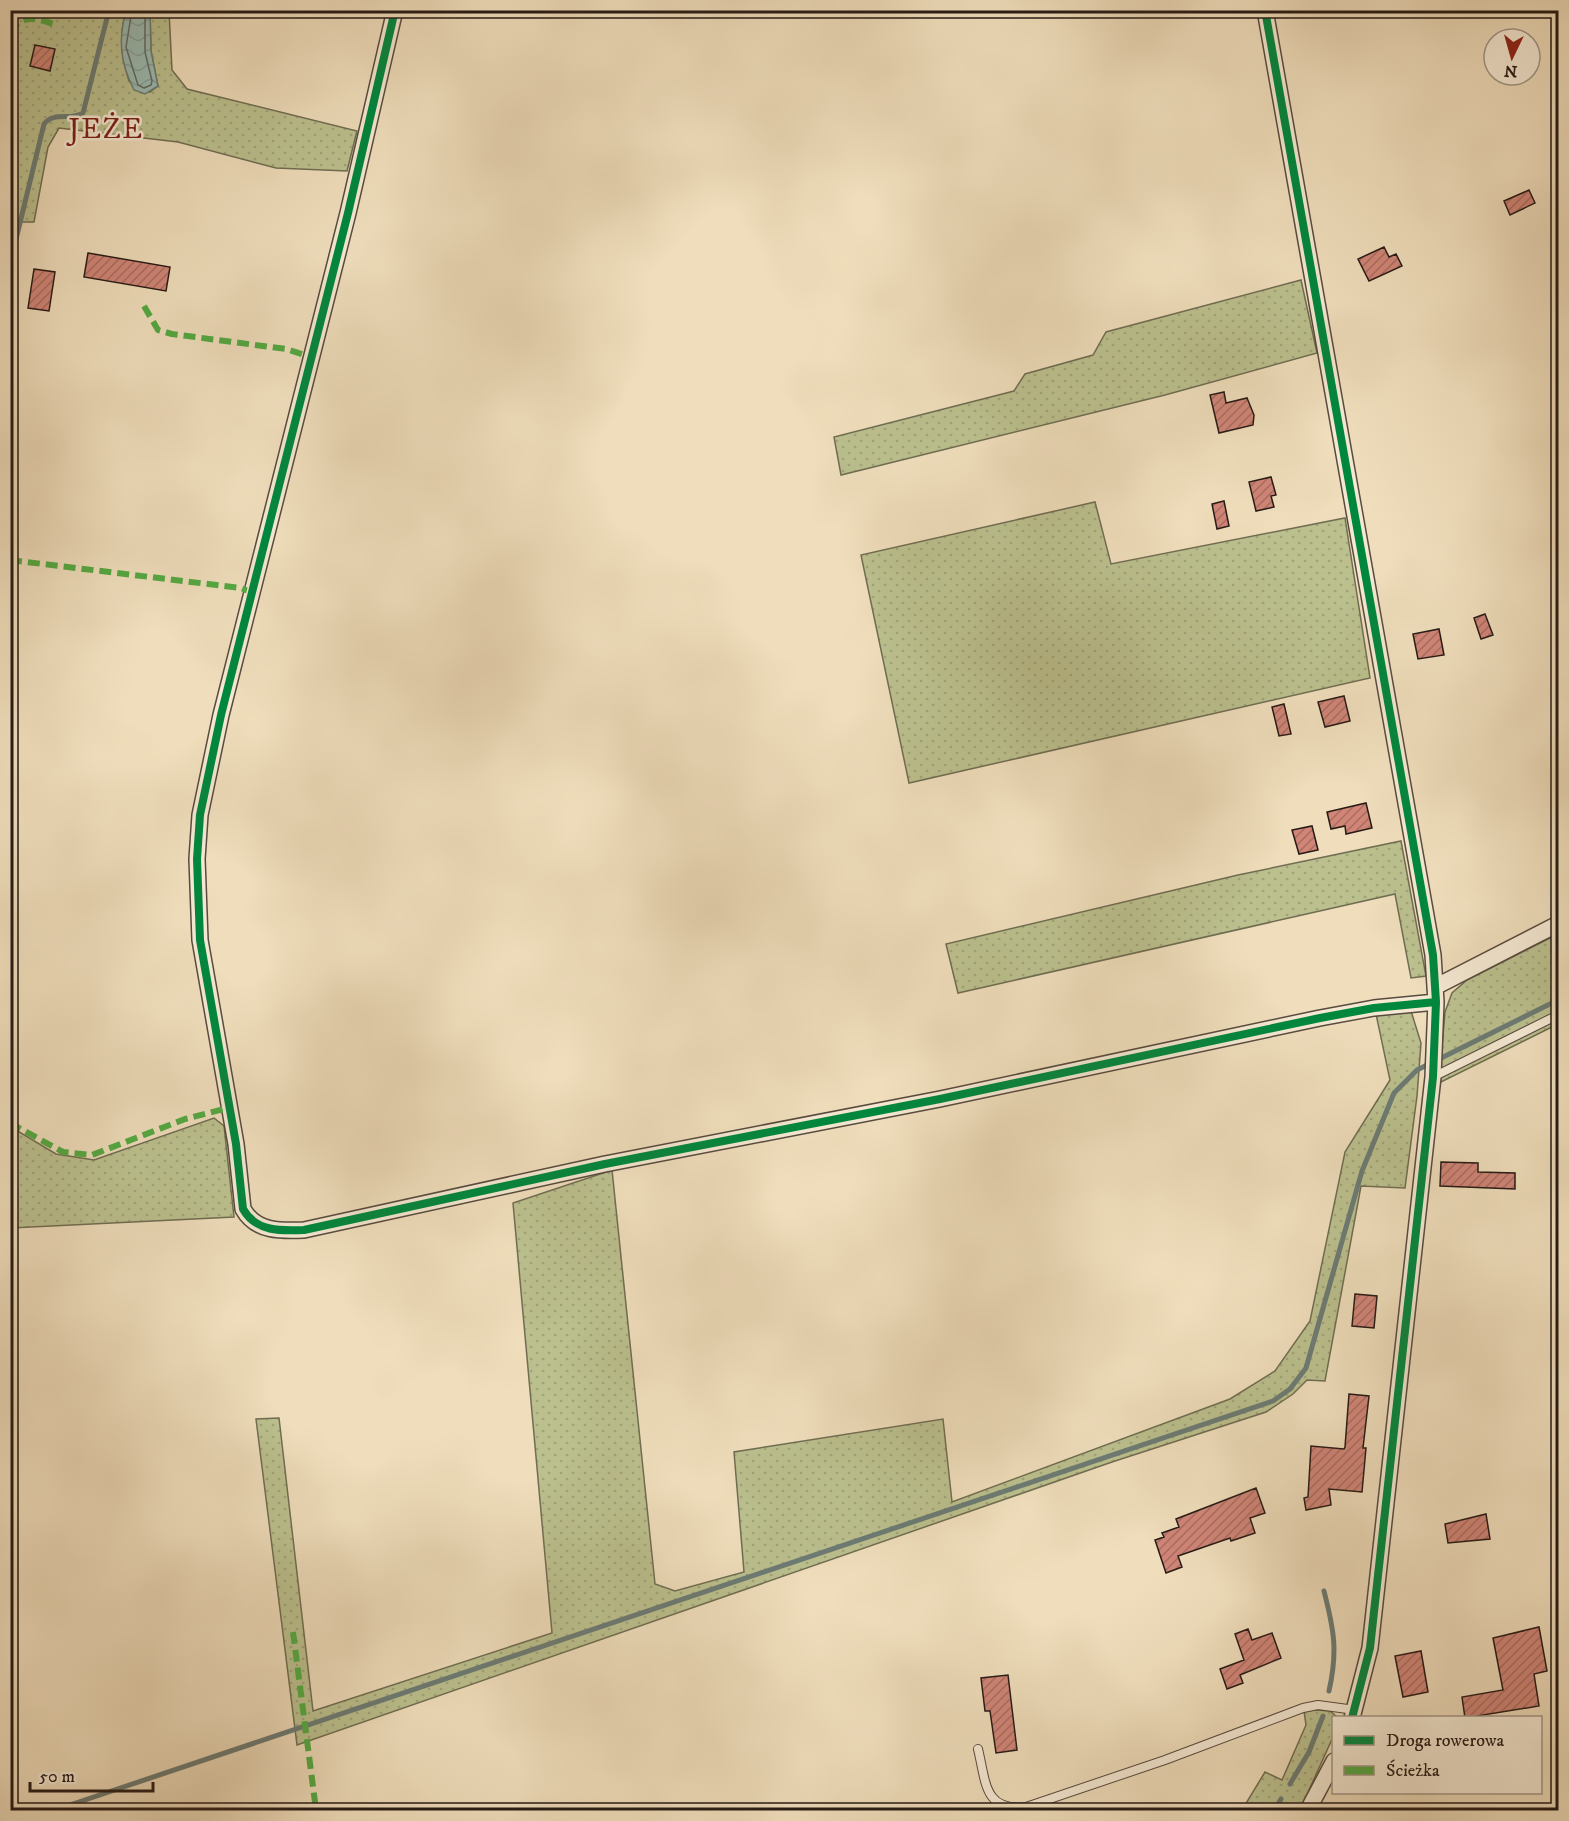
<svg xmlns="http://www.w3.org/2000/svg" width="1569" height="1821" viewBox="0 0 1569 1821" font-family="'IM FELL DW Pica',serif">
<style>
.grass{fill:url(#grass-dots);stroke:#706d52;stroke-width:1.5}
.water{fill:url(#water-waves);stroke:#6c7b74;stroke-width:1.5}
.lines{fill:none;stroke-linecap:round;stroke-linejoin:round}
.shore{stroke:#606a64;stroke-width:1.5}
.stream{stroke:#6c7b74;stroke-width:5}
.building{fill:url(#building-hatch);stroke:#261a16;stroke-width:1.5}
.service-casing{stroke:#584b3f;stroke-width:10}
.minor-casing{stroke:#584b3f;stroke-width:18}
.service{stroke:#f5e9d3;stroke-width:8}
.minor{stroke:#f5e9d3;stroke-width:15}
.quiet{stroke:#53a942;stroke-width:6;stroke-dasharray:12 6;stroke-linecap:butt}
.cycleway-casing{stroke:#f5e9d3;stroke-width:11}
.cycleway{stroke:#00873e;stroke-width:8}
.labels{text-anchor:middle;stroke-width:5;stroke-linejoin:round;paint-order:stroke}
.quarter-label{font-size:28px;letter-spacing:1.5px;fill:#7a1f14;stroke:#f5e9d3}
</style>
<defs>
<pattern id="grass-dots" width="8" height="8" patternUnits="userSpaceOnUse" patternTransform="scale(1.5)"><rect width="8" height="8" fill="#bbc08e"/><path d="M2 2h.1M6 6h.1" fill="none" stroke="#a1a47a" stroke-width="1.8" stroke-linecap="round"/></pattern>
<pattern id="water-waves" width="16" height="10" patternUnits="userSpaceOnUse" patternTransform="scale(1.5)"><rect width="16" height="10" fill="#9abbb3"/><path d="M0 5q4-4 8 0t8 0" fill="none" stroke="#85a099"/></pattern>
<pattern id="building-hatch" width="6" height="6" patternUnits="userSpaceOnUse" patternTransform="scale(1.5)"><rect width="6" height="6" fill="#d08577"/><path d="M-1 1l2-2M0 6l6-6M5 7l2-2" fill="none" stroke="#a96c61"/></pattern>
</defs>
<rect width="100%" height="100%" fill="#efddbb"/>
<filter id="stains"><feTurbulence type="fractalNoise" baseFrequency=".00333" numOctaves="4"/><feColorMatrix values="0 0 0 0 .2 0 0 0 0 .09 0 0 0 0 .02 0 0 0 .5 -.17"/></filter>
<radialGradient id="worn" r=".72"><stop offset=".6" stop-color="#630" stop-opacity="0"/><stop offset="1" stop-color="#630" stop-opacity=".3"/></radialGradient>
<path class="grass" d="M11,11h115c-7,25 -5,45 3,70l21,11 8,-6 -7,-35 -1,-40h19l3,59 15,19 170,42 -10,40 -71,-3 -98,-26 -119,-14 -11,19 -14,75h-23z
M1301,280l16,73 -152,42 -324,80 -7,-38 180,-46 11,-17 68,-19 13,-23z
M1095,502l16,62 234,-46 25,160 -461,105 -48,-228z
M1401,841l25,135 -15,2 -16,-84 -437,99 -12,-49 292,-69z
M1558,934v90l-119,59 6,-71 7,-19 15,-13z
M1411,1011l10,32 -4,53 -12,92 -44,-2 -36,195 -18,-1 -14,14 -27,18 -154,50 -815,283 -41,-326 23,-1 34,293 239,-78 -39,-430 99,-33 43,414 20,7 69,-19 -10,-120 209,-33 9,83 278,-103 45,-28 35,-50 35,-169 45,-72 -14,-66z
M214,1118l10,8 10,91 -223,11v-101l45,27 38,6z
M1316,1710l14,1 7,6 -3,1 -1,19 -33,73h-58l23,-38 17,8 24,-55 -2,-14z"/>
<path class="water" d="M126,11h24l1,40 7,35 -13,8 -11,-4c-14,-27 -16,-51 -8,-79z"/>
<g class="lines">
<path class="shore" d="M132,10l-6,37 12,38 6,3 7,-3 1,-4 -7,-29v-42"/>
<path class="stream" d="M10,264l34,-140c10,-13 27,-3 39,-11l26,-103
M1324,1591c10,39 14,60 5,100
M1290,1784l19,-32 14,-36
M55,1810l1218,-409 17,-12 16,-21 56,-197 32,-78 23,-23 141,-70
M1275,1810l6,-11"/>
</g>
<path class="building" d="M35,45l20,4 -5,22 -20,-5z
M1529,190l6,13 -25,12 -6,-14z
M1384,247l5,10 7,-3 6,12 -33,15 -11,-22z
M88,253l82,14 -4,24 -82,-14z
M34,269l21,3 -6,39 -21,-3z
M1224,392l2,11 21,-5 7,17 -1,10 -34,8 -9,-38z
M1271,477l5,18 -5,1 3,11 -18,4 -7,-29z
M1224,501l5,25 -12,3 -5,-25z
M1485,614l8,21 -12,4 -7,-21z
M1439,629l5,26 -26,4 -5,-25z
M1344,696l6,25 -25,6 -7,-25z
M1284,704l7,30 -12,2 -7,-29z
M1366,803l6,25 -26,6 -1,-8 -14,3 -4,-17z
M1312,826l6,24 -19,4 -7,-24z
M1441,1162l37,1v9l37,1v16l-75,-3z
M1355,1294l22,2 -3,32 -22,-2z
M1349,1394l20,2 -6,52h3l-4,44 -33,-3 2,16 -25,5 -2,-12 4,-1 3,-51 33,3 1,-2z
M1256,1488l9,25 -15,5 5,15 -24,8 -1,-3 -52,18 4,11 -16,6 -11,-33 9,-3 -2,-4 17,-6 -3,-8z
M1486,1514l4,25 -42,4 -3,-19z
M1539,1627l8,44 -13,3 5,32 -74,12 -3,-21 41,-7 -10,-52z
M1248,1629l4,11 20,-7 9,25 -41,17 3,8 -16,6 -7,-20 24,-9 -9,-26z
M1421,1651l7,41 -25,5 -8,-41z
M1008,1675l9,75 -21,3 -6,-42h-5l-4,-33z"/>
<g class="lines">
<defs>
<path id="service" d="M1433,1077l125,-62
M978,1749c8,33 6,63 48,58l139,-47 138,-52 15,-3 37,5"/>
<path id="minor" d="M395,10l-47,203 -127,502 -21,100 -3,44 3,81 36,204 7,65c13,23 38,22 61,21l301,-66 335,-65 380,-81 54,-10 62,-6
M1265,10l168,945 3,47 -3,75 -63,571 -18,70
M1435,987l123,-63
M1308,1810l26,-49"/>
</defs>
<use href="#service" class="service-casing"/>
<use href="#minor" class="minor-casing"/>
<use href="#service" class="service"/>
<use href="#minor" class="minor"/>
<path class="quiet" d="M10,32c13,-18 25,-14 44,-8
M144,306l14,24 14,4 114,15 25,8
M10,560l231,28 12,5
M10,1123l53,29 29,3 93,-36 43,-11
M293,1632l23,178"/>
<defs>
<path id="cycleway" d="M395,10l-47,203 -127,502 -21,100 -3,44 3,81 36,204 7,65c13,23 38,22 61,21l301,-66 335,-65 380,-81 54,-10 62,-6
M1265,10l168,945 3,47 -3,75 -63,571 -18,70"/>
</defs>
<use href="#cycleway" class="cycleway-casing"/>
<use href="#cycleway" class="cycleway"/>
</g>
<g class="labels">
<g class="quarter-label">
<text x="106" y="138">JEŻE</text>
</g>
</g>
<rect width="1569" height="1821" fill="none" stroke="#efddbb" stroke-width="36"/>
<rect x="12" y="12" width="1545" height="1797" fill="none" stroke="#261a16" stroke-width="3"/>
<rect x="18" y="18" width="1533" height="1785" fill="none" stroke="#261a16" stroke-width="1.5"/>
<rect x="1332" y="1716" width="210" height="78" fill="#f5e9d3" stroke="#a29687" stroke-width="1.5"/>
<rect x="1344" y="1736" width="30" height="9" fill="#00873e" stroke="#a29687" stroke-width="1.5"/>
<text x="1386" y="1746" font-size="18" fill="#261a16">Droga rowerowa</text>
<rect x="1344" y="1766" width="30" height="9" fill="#53a942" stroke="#a29687" stroke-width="1.5"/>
<text x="1386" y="1776" font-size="18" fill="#261a16">Ścieżka</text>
<g transform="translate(1512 57) rotate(185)"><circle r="28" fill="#f5e9d3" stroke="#a29687" stroke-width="1.5"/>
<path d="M0-4.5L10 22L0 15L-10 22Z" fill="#8f2418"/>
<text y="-9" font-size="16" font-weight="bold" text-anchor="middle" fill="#261a16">N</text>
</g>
<path d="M30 1782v9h123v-9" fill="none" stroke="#261a16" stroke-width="3"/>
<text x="39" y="1782" font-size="18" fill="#261a16" stroke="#f5e9d3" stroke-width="4.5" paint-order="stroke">50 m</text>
<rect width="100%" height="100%" filter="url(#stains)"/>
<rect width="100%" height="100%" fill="url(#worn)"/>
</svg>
